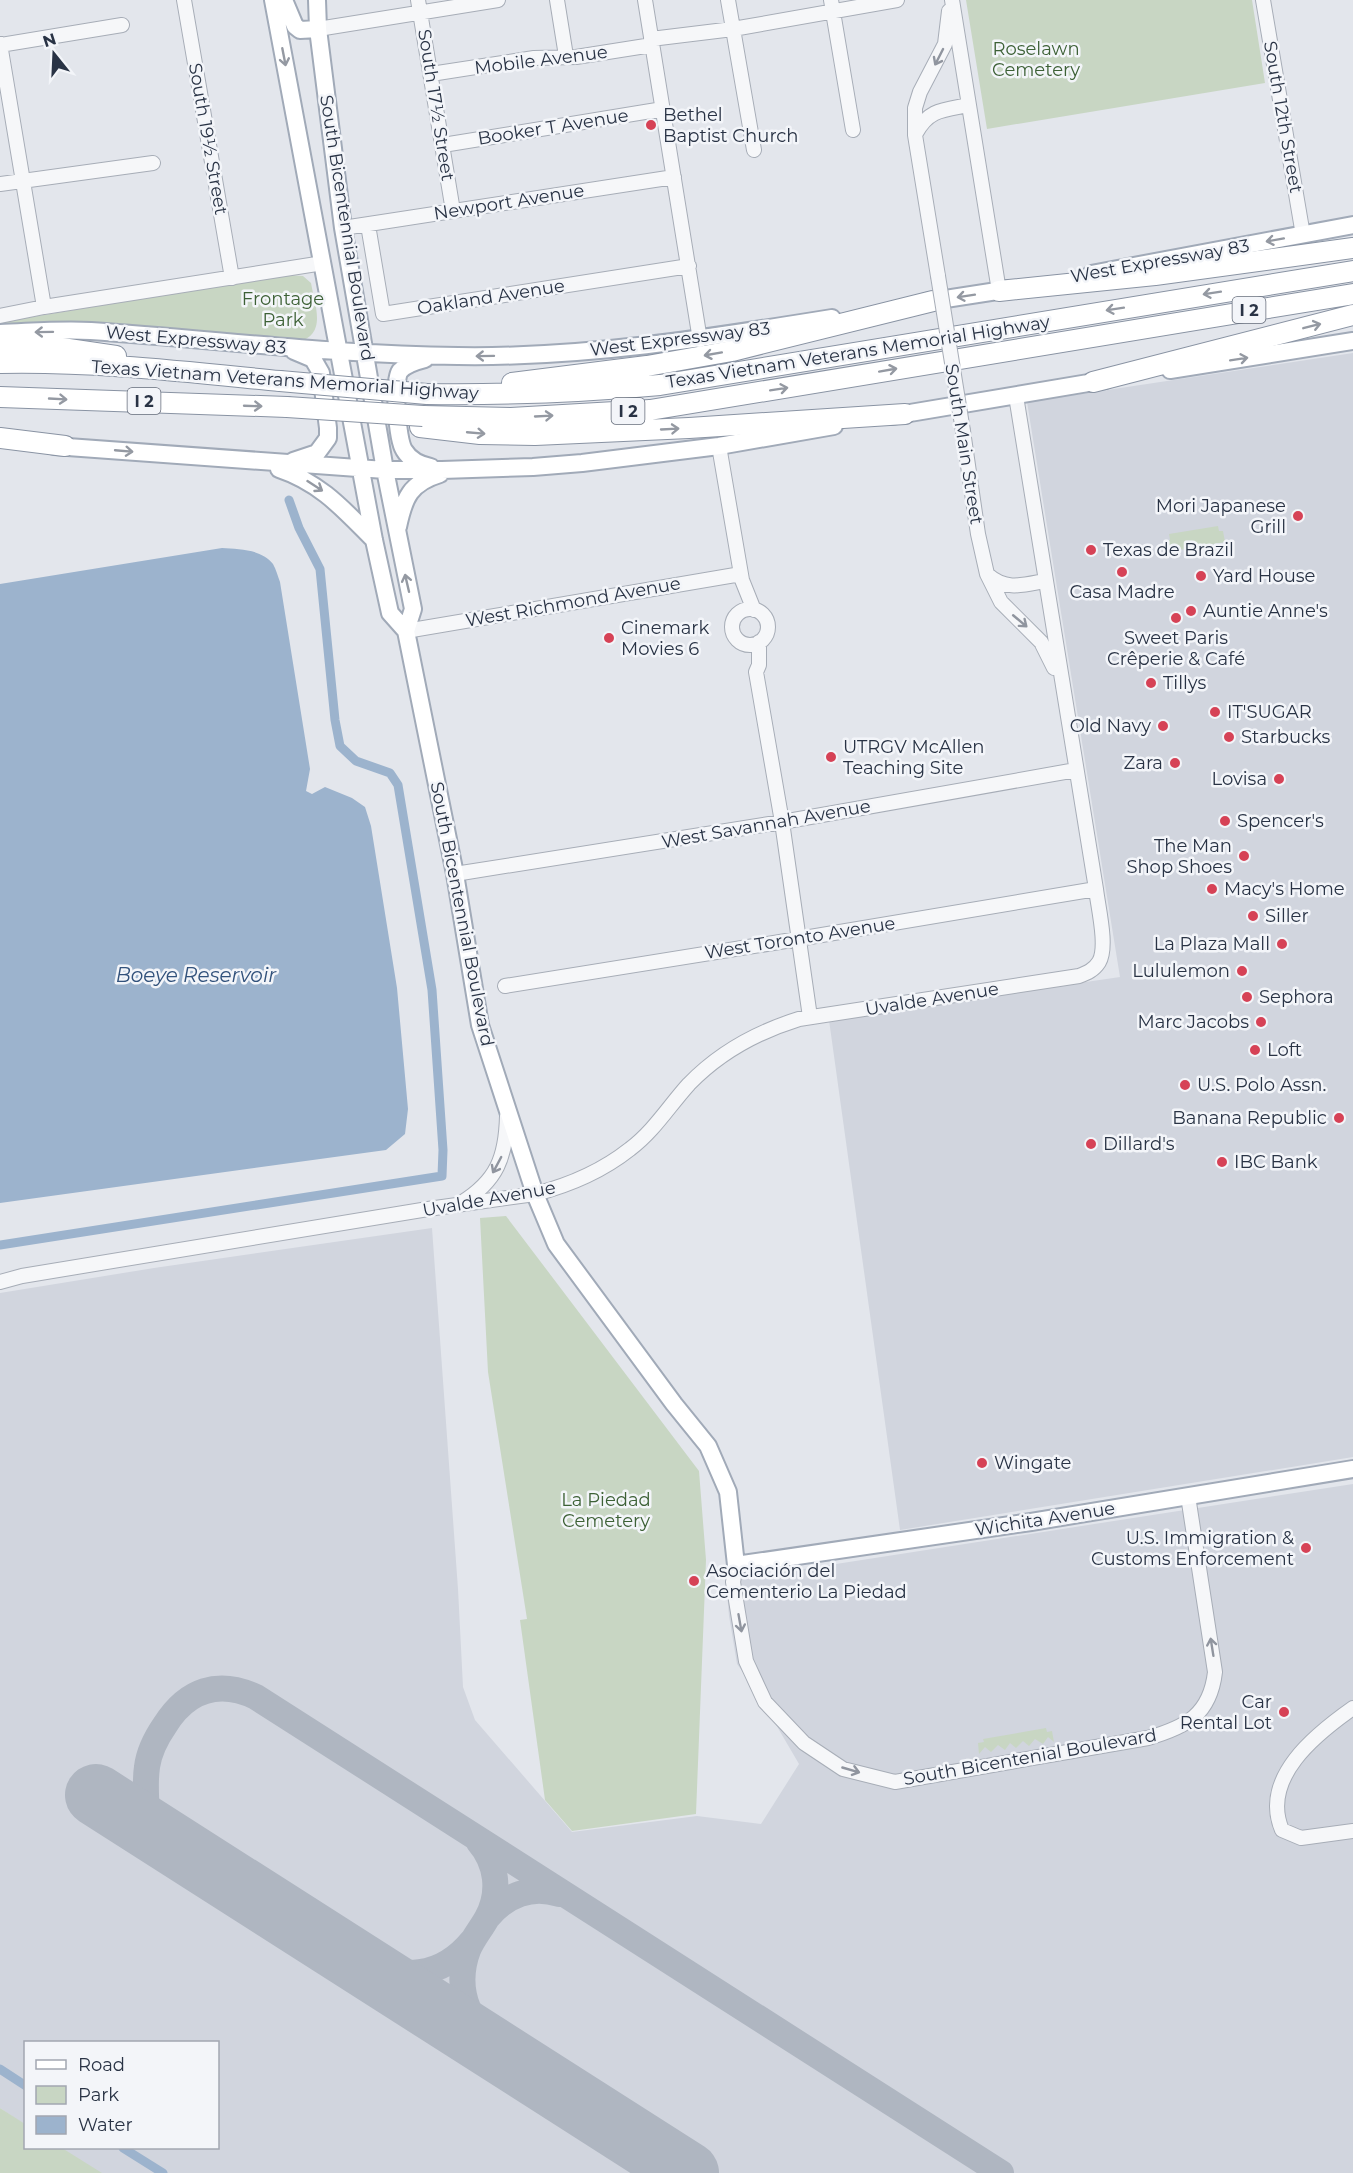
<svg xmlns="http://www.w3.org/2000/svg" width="1353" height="2173" viewBox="0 0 1353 2173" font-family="Montserrat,sans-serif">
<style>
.built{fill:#d1d5de}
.green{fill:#c8d6c3}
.water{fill:#9cb3cd}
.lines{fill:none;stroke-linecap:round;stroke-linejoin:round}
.canal{stroke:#9cb3cd;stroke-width:9}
.taxiway{stroke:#afb6c1;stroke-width:26}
.runway{stroke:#afb6c1;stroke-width:62}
.minor-casing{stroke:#a7adb7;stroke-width:16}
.major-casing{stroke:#a1aab8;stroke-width:20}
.highway-casing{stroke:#8993a3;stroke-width:22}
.minor{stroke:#f6f7f9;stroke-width:14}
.major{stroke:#fff;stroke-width:16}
.highway{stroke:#fff;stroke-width:20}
.minor-bridge-casing{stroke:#a7adb7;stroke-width:16;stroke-linecap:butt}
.highway-bridge-casing{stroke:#8993a3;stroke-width:22;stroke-linecap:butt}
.minor-bridge{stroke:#f6f7f9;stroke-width:14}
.highway-bridge{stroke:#fff;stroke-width:20}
.oneway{stroke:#9499a2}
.oneway2{stroke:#90959f}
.poi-dot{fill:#d64256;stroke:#f3f5f9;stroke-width:2}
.labels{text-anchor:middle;stroke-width:5;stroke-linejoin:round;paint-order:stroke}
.shield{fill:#f3f5f9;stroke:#666d7b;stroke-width:1.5}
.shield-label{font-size:16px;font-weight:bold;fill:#293345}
.park-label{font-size:18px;fill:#3d6136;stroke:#f3f5f9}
.street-label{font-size:18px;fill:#293345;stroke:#f3f5f9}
.poi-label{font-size:18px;fill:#293345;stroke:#f3f5f9;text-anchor:start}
.water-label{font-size:20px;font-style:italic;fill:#31517b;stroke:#f3f5f9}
</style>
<rect width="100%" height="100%" fill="#e3e6ec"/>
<path class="built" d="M1353,353v1104l-453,73 -71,-510 291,-43 -93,-575z
M432,1228l26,361 5,98 12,33 97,112 125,-16 64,8 38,-60 -45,-77 -17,-23 -8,-48 -3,-35 627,-97v689h-1253l-39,-25h157v-106h-192l-1,83 -25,-17v-815l154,-25z"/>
<path class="green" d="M966,0h286l13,83 -278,46z
M288,275l15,1 8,7c4,23 17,53 -15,59l-170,-17 -126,-1 1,-2z
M1218,526l1,5h4l2,11 -57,10 -2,-11 4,-1 -1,-6z
M506,1216l193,255 7,89 -10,254 -124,17 -27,-31 -25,-180 7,-1 -39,-247 -8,-154z
M1046,1728l1,4 5,-1 2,11 -6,-5 -5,7 -8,-5 -6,7 -6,-5 -7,7 -6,-5 -5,7 -7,-5 -7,7 -6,-5 -6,7 -1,-11 6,-1 -1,-3z
M0,2108l25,16 1,24h36l40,25h-102z"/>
<path class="water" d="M222,548c17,1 39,1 51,16 3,5 5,13 7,18l30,187 -4,22 6,3 13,-7 27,11 13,9 6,19 26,162 11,121 -3,25 -19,16 -386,53v-619z"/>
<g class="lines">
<path class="canal" d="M0,1245l442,-69 1,-26 -11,-160 -34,-205 -8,-12 -34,-12 -16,-15 -5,-26 -15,-151 -21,-41 -10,-28
M0,2069l26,17
M123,2148l40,25"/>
<path class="taxiway" d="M148,1828c-1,-20 -4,-41 -1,-61 2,-16 9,-29 18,-42 22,-35 53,-46 91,-28l745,476
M478,1841c19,22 23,51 9,77 -6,11 -14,20 -19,32 -16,43 4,77 36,105
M488,1917c18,-22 44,-32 71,-23
M359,1963c43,15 81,17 113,-22"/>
<path class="runway" d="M96,1795l592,378"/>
<defs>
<path id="minor" d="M184,0l48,278
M418,0l35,211
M557,0l9,56
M645,0l55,340
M728,0l26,150
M831,0l22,130
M952,0l47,291
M1263,0l40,235
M318,29l180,-29
M651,39l82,-10 164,-29
M0,44l44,263
M0,45l122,-20
M431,74l103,-16 42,-1 76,-12
M916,133c13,-24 28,-23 53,-28
M443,145l220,-36
M0,184l153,-21
M368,225l15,89 306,-48
M343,228l331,-51
M938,276l-23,-141v-27l5,-16 25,-48 4,-33
M0,316l44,-9 279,-44
M963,431l15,103 9,40 14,28 40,40 13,26
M719,446l23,134 12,30
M988,575c18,16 35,10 57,6
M732 627a18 18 0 1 1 36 0a18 18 0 1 1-36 0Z
M406,631l335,-57
M759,642v23l-3,7 26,150 28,195
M455,874l327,-52 294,-52
M505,986l293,-47 298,-50
M461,1203c36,-22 45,-46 46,-87
M0,1282l22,-6 406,-67 107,-15c35,-9 66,-22 95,-45 24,-18 39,-43 59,-65 30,-31 68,-52 110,-65l280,-43c8,-3 15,-6 20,-14 9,-15 -1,-55 -3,-73l-80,-493
M736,1565l-3,17 13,79 19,41 39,41 39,26 52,13 253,-44c38,-11 62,-23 67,-66l-27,-176
M1353,1708c-37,26 -93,70 -71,122l19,8 52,-7"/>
<path id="major" d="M273,0l101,540 16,73 16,18
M284,0l11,26 5,4 18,-1
M317,0l1,29 25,199 42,242 28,139 -7,22 49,243 25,151 55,169 21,50 118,160 34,42 20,46 8,73 295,-43 322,-53
M1091,274l262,-49
M926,302l84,-13
M0,333c30,-1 61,-4 91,-2 122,8 244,24 367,25 126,2 250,-18 374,-38
M425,359c-8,2 -19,5 -25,12 -7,10 -3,68 4,79 6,10 16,15 27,17
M1170,370l183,-29
M892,416l214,-36
M54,446l331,24h57l91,-3 49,-4 137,-17 115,-20
M293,461l24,-8 11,-15v-10l-7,-55 -8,-14 -19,-8
M279,469c42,14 65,41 95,71
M398,527c6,-29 12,-44 42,-53"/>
<path id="highway" d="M999,291l156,-16 198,-27
M0,345h41l75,11
M0,363c93,-2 187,9 280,18
M1093,382l260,-67
M512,383l135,-17 85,-15 201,-50
M427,394c78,1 155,-2 233,-9l693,-114
M0,397l287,10
M423,416l88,2 139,-8 703,-116
M420,427l60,7 55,1 154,-7 216,-14
M0,438l65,8"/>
</defs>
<use href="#minor" class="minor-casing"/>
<use href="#major" class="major-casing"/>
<use href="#highway" class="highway-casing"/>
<use href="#minor" class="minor"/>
<use href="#major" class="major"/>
<use href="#highway" class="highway"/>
<defs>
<path id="minor-bridge" d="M938,276l25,155"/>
<path id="highway-bridge" d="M280,381l147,13
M287,407l136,9"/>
</defs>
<use href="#minor-bridge" class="minor-bridge-casing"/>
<use href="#highway-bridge" class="highway-bridge-casing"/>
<use href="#minor-bridge" class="minor-bridge"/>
<use href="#highway-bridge" class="highway-bridge"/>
</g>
<defs><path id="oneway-shaft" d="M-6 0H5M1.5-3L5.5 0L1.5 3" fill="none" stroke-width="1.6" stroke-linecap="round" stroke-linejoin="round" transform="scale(1.5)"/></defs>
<g class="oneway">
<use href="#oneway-shaft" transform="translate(284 57) rotate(79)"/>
<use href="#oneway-shaft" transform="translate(1275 240) rotate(170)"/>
<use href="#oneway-shaft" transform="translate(1212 293) rotate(171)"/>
<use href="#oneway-shaft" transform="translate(966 296) rotate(171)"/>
<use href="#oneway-shaft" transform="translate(1115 309) rotate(171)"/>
<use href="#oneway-shaft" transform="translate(1312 326) rotate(-14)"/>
<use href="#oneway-shaft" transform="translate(44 332) rotate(179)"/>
<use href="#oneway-shaft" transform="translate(713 354) rotate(170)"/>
<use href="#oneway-shaft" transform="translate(485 356) rotate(179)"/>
<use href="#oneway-shaft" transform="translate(1239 359) rotate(-9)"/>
<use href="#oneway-shaft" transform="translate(888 370) rotate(-10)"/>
<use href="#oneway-shaft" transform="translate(779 389) rotate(-9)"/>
<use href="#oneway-shaft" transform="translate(58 399) rotate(3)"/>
<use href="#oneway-shaft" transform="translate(253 406) rotate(2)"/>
<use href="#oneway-shaft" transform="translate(544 416) rotate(-3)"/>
<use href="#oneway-shaft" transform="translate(670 429) rotate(-3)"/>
<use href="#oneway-shaft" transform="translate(476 433) rotate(5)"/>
<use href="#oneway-shaft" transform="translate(124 451) rotate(5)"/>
<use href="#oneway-shaft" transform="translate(315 486) rotate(33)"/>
<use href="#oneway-shaft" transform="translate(407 583) rotate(-103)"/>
</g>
<g class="oneway2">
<use href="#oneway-shaft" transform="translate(939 57) rotate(117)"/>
<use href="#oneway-shaft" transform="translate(1020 621) rotate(40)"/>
<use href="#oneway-shaft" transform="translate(497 1165) rotate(118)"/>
<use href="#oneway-shaft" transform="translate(740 1623) rotate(80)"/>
<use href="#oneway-shaft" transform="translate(1212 1647) rotate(-99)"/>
<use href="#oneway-shaft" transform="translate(851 1770) rotate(16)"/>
</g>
<g class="poi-dot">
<circle cx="651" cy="125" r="6"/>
<circle cx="1298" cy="516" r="6"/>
<circle cx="1091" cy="550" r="6"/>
<circle cx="1122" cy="572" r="6"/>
<circle cx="1201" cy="576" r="6"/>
<circle cx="1191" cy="611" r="6"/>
<circle cx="1176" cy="618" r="6"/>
<circle cx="609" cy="638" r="6"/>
<circle cx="1151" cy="683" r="6"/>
<circle cx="1215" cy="712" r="6"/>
<circle cx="1163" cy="726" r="6"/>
<circle cx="1229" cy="737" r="6"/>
<circle cx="831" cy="757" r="6"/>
<circle cx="1175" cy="763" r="6"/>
<circle cx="1279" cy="779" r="6"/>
<circle cx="1225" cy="821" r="6"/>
<circle cx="1244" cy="856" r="6"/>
<circle cx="1212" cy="889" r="6"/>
<circle cx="1253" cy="916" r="6"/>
<circle cx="1282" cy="944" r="6"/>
<circle cx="1242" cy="971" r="6"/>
<circle cx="1247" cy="997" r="6"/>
<circle cx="1261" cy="1022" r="6"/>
<circle cx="1255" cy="1050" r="6"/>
<circle cx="1185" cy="1085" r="6"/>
<circle cx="1339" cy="1118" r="6"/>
<circle cx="1091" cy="1144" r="6"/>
<circle cx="1222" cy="1162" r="6"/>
<circle cx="982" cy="1463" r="6"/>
<circle cx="1306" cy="1548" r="6"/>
<circle cx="694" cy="1581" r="6"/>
<circle cx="1284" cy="1712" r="6"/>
</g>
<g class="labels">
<g class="shield">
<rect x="1232.5" y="297" width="33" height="26" rx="4.5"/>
<rect x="127.5" y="388" width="33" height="26" rx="4.5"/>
<rect x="611.5" y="398" width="33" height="26" rx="4.5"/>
</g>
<g class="shield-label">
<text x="1249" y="316">I 2</text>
<text x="144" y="407">I 2</text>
<text x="628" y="417">I 2</text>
</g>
<g class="park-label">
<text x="1036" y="55">Roselawn<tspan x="1036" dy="21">Cemetery</tspan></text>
<text x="283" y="305">Frontage<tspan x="283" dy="21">Park</tspan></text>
<text x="606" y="1506">La Piedad<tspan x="606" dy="21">Cemetery</tspan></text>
</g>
<g class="street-label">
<text transform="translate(541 60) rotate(-7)" y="6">Mobile Avenue</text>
<text transform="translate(436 105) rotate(81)" y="6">South 17½ Street</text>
<text transform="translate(1283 117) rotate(80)" y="6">South 12th Street</text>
<text transform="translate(553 127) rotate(-9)" y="6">Booker T Avenue</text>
<text transform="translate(208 139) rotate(80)" y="6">South 19½ Street</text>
<text transform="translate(509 202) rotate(-9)" y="6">Newport Avenue</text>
<text transform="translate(347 228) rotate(81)" y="6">South Bicentennial Boulevard</text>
<text transform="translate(1160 261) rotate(-10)" y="6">West Expressway 83</text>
<text transform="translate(491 297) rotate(-9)" y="6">Oakland Avenue</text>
<text transform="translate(680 339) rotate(-7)" y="6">West Expressway 83</text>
<text transform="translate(196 340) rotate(5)" y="6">West Expressway 83</text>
<text transform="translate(858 352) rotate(-9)" y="6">Texas Vietnam Veterans Memorial Highway</text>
<text transform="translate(285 380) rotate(4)" y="6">Texas Vietnam Veterans Memorial Highway</text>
<text transform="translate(964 444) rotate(81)" y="6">South Main Street</text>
<text transform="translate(573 602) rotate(-10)" y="6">West Richmond Avenue</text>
<text transform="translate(766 824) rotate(-10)" y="6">West Savannah Avenue</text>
<text transform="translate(462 914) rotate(79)" y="6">South Bicentennial Boulevard</text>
<text transform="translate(800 938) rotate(-9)" y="6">West Toronto Avenue</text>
<text transform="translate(932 999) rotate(-9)" y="6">Uvalde Avenue</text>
<text transform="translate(489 1199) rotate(-10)" y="6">Uvalde Avenue</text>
<text transform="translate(1045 1519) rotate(-9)" y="6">Wichita Avenue</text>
<text transform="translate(1030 1757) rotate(-10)" y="6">South Bicentenial Boulevard</text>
</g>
<g class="poi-label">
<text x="663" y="121">Bethel<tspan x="663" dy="21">Baptist Church</tspan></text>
<text x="1286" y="512" text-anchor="end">Mori Japanese<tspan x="1286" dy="21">Grill</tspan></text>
<text x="1103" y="556">Texas de Brazil</text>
<text x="1213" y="582">Yard House</text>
<text x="1122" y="598" text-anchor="middle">Casa Madre</text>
<text x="1203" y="617">Auntie Anne's</text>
<text x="621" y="634">Cinemark<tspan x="621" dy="21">Movies 6</tspan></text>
<text x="1176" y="644" text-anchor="middle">Sweet Paris<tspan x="1176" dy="21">Crêperie &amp; Café</tspan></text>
<text x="1163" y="689">Tillys</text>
<text x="1227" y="718">IT'SUGAR</text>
<text x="1151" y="732" text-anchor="end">Old Navy</text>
<text x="1241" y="743">Starbucks</text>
<text x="843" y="753">UTRGV McAllen<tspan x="843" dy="21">Teaching Site</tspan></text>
<text x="1163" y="769" text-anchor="end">Zara</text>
<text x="1267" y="785" text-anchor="end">Lovisa</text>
<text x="1237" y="827">Spencer's</text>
<text x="1232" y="852" text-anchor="end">The Man<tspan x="1232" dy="21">Shop Shoes</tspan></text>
<text x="1224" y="895">Macy's Home</text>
<text x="1265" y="922">Siller</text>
<text x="1270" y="950" text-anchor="end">La Plaza Mall</text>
<text x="1230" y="977" text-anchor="end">Lululemon</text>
<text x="1259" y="1003">Sephora</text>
<text x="1249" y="1028" text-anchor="end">Marc Jacobs</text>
<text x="1267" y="1056">Loft</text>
<text x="1197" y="1091">U.S. Polo Assn.</text>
<text x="1327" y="1124" text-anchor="end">Banana Republic</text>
<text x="1103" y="1150">Dillard's</text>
<text x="1234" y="1168">IBC Bank</text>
<text x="994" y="1469">Wingate</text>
<text x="1294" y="1544" text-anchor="end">U.S. Immigration &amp;<tspan x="1294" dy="21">Customs Enforcement</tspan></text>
<text x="706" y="1577">Asociación del<tspan x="706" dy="21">Cementerio La Piedad</tspan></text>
<text x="1272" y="1708" text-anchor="end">Car<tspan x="1272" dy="21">Rental Lot</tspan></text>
</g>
<g class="water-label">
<text x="196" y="982">Boeye Reservoir</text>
</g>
</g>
<rect x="24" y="2041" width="195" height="108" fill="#f3f5f9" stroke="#a2a7b1" stroke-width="1.5"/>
<rect x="36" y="2060" width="30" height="9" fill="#ffffff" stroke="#a2a7b1" stroke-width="1.5"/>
<text x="78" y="2071" font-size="18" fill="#293345">Road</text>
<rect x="36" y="2086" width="30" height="18" fill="#c8d6c3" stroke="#a2a7b1" stroke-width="1.5"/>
<text x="78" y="2101" font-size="18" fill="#293345">Park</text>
<rect x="36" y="2116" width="30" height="18" fill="#9cb3cd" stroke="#a2a7b1" stroke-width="1.5"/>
<text x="78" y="2131" font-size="18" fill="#293345">Water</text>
<g transform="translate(54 54) rotate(342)" stroke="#f3f5f9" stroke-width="4.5" paint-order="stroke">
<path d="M0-4.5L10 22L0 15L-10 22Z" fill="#293345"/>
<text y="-9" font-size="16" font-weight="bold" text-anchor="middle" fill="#293345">N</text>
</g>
</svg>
